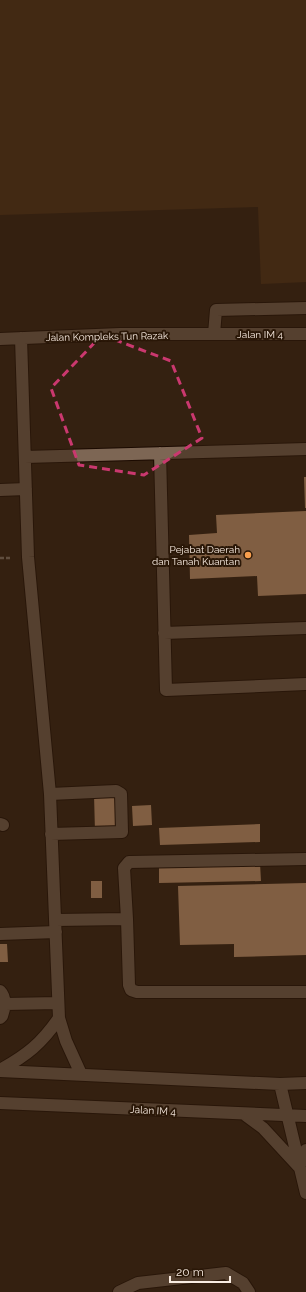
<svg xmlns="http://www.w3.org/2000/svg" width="306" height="1292" viewBox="0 0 306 1292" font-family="Raleway,sans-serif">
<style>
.green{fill:#533317}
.building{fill:#dba87e}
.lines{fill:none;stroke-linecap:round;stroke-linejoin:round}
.minor-casing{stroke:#1b0a00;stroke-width:14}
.path{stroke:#938376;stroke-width:2.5;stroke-dasharray:4 2;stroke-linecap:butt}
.minor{stroke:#7d6654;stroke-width:12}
.marked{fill:none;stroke:#ca386f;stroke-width:3;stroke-dasharray:8 5;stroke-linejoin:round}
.poi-dot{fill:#f99f4d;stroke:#2a1707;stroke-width:1.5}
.labels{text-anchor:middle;stroke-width:4;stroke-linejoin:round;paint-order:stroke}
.street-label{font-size:10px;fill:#f9ece2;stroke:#2a1707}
.poi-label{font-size:10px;fill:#f9ece2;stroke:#2a1707;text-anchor:end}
</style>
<rect width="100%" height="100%" fill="#342111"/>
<path class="green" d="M0,0h306v282l-45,2 -3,-77 -258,8z"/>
<path class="building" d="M304,477h2v31h-1z
M306,511v83l-48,2 -1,-20 -67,3 -1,-44 28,-2 -1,-18z
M116,793v38l-21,1 -1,-38z
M151,805l1,20 -19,1 -1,-20z
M260,824v18l-100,3 -1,-17z
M260,863l1,18 -102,2v-17z
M91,881h11v17h-11z
M306,883v72l-72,2v-13l-54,1 -2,-59z
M0,944h7l1,18h-8z"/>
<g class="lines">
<defs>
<path id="minor" d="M214,334l2,-24 90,-2
M21,338l7,219 22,237 9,224 7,23 15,33
M0,339l120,-5h186
M160,453l6,237 140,-6
M25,457l281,-8
M0,490l26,-1
M164,633l142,-5
M50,794l66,-3 5,3 1,38 -71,2
M0,824l3,1
M127,919l2,66 2,5 6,2h169
M55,920l72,-1 -3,-51 5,-6 177,-3
M0,934l56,-2
M0,991c6,6 5,17 2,25l-2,2
M5,1004l53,-1
M0,1070c27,-15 41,-26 59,-52
M0,1071l280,13 26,-1
M280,1084l26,109
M0,1103l306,13
M244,1114l19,14 36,39 7,-17
M119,1292l19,-9 88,-10 17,10 6,9"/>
</defs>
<use href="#minor" class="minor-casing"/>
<path class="path" d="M0,558h12"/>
<use href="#minor" class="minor"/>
</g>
<path d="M0 0H306V1292H0ZM102,335l69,26 31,77 -58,37 -65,-10 -28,-77z" fill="#342111" fill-opacity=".55" fill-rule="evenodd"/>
<path class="marked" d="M102,335l69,26 31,77 -58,37 -65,-10 -28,-77z"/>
<circle class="poi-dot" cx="248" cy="555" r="4"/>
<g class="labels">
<g class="street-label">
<text x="260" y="338">Jalan IM 4</text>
<text transform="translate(107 336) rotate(-1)" y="4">Jalan Kompleks Tun Razak</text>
<text transform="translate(153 1110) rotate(3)" y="4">Jalan IM 4</text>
</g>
<g class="poi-label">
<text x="240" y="553">Pejabat Daerah<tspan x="240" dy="12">dan Tanah Kuantan</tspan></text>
</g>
</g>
<path d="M170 1276v6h60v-6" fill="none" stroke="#f9ece2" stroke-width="2"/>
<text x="176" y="1276" font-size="12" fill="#f9ece2" stroke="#2a1707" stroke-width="3" paint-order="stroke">20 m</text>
</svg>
